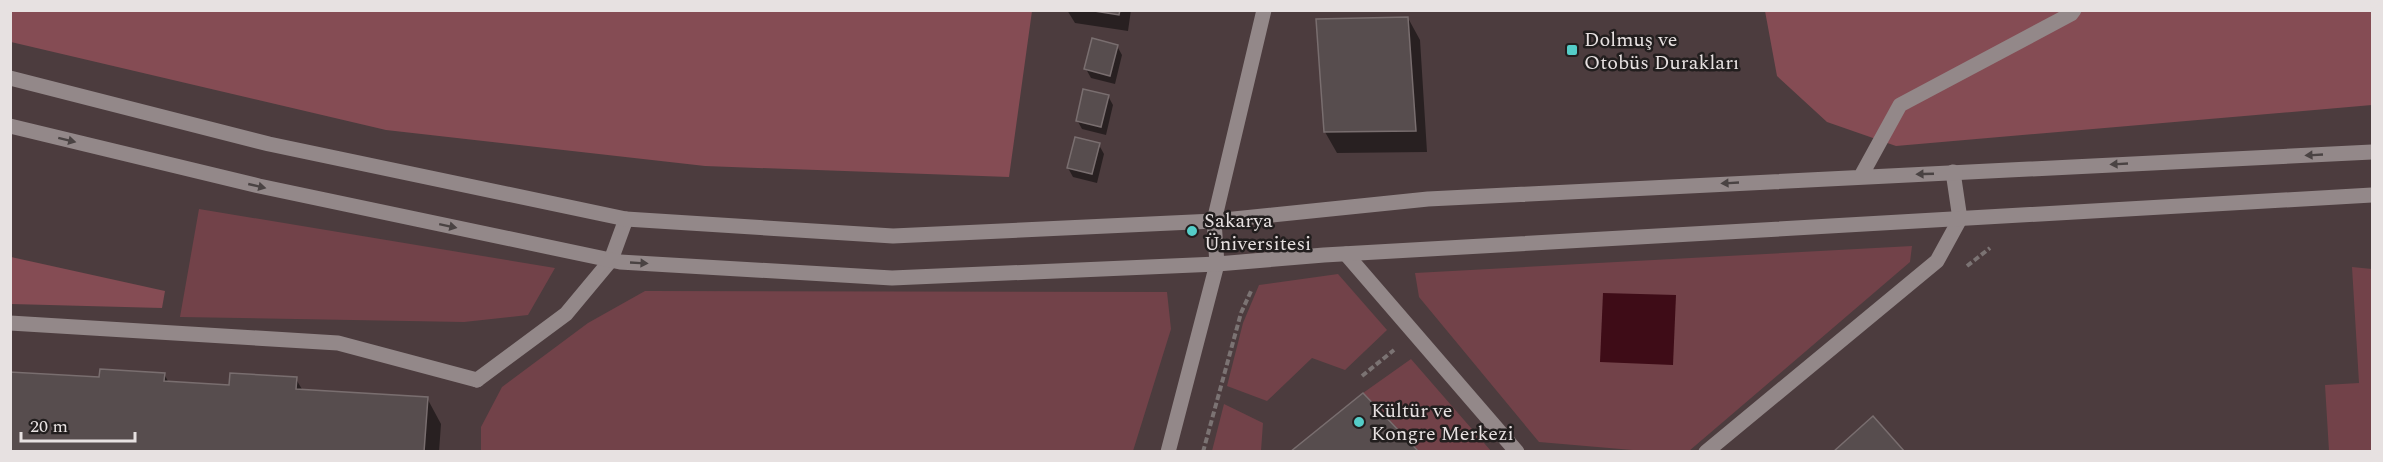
<svg xmlns="http://www.w3.org/2000/svg" width="2383" height="462" viewBox="0 0 2383 462" font-family="Spectral,serif">
<style>
.built{fill:#4c3c3e}
.green{fill:#724249}
.forest{fill:#854c54}
.water{fill:#3e0c17}
.shadow{fill:#0007}
.building{fill:#574d4e;stroke:#796e6f;stroke-width:1.5}
.lines{fill:none;stroke-linecap:round;stroke-linejoin:round}
.path{stroke:#7b7373;stroke-width:4;stroke-dasharray:6 3;stroke-linecap:butt}
.service{stroke:#938889;stroke-width:15}
.minor{stroke:#938889;stroke-width:15}
.tertiary{stroke:#938889;stroke-width:15}
.oneway{fill:#4a4343}
.poi-dot{fill:#54cdc8;stroke:#221e1e;stroke-width:2}
.labels{text-anchor:middle;stroke-width:5;stroke-linejoin:round;paint-order:stroke}
.poi-label{font-size:20px;fill:#e7e1e1;stroke:#221e1e;text-anchor:start}
</style>
<rect width="100%" height="100%" fill="#3e3536"/>
<path class="built" d="M11,11h2361v440h-2361z"/>
<path class="green" d="M199,209l356,59 -27,47 -64,7 -284,-5z
M1912,246l-2,16 -221,189h-45l-105,-9 -120,-145 -4,-24z
M2352,267l20,2v182h-43l-4,-66 34,-2z
M1338,274l49,56 -42,40 -33,-12 -45,43 -40,-15 16,-63 16,-38z
M645,291l522,1 4,37 -38,122h-652v-24l21,-40 86,-64z
M1411,359l80,92h-72l-56,-58z
M1224,404l39,19 -2,28h-49z"/>
<path class="forest" d="M11,10h1021v1l-23,166 -304,-11 -319,-36 -375,-88z
M1765,11h607v94l-476,41 -69,-24 -50,-46z
M11,257l154,34 -3,17 -151,-4z"/>
<path class="water" d="M1603,293l73,2 -3,70 -73,-3z"/>
<path class="shadow" d="M1067,10h64l-3,21 -53,-8z
M1408,18l12,22 7,112 -90,1 -12,-21z
M1117,46l5,9 -7,29 -24,-6 -5,-9z
M1108,96l5,9 -7,30 -24,-6 -5,-9z
M1099,145l5,9 -7,29 -24,-6 -5,-9z
M164,374l5,9 61,3 66,-7 7,12 124,7 14,26 -2,28h-429l91,-73z"/>
<path class="building" d="M1088,10h32l-1,5z
M1408,17l8,114 -92,1 -8,-113z
M1092,38l26,7 -8,31 -26,-7z
M1083,89l26,6 -8,32 -25,-6z
M1075,137l25,6 -8,31 -25,-6z
M100,369l65,4 -1,8 65,4 1,-12 67,4 -1,12 132,8 -4,55h-414v-80l89,5z
M1363,393l56,59h-129z
M1873,416l32,36h-72z"/>
<g class="lines">
<path class="path" d="M1967,266l23,-18
M1362,376l32,-26
M1203,452l38,-139 11,-24"/>
<path class="service" d="M1214,221l50,-211
M1346,254l171,198
M10,323l328,20 139,37
M1706,452l231,-191 23,-42 -7,-47"/>
<path class="minor" d="M477,380l89,-66 45,-54 15,-41
M1168,452l49,-188 -3,-43"/>
<path class="tertiary" d="M10,78l259,66 357,75 267,17 321,-15 214,-22 944,-47
M10,126l249,60 361,76 272,16 325,-14 107,-9 1048,-60
M1861,176l39,-71 171,-91 3,-4"/>
</g>
<defs><path id="oneway-solid" d="M-6-.8H1V-3.2L6.5 0L1 3.2V.8H-6Z" transform="scale(1.5)"/></defs>
<g class="oneway">
<use href="#oneway-solid" transform="translate(67 140) rotate(14)"/>
<use href="#oneway-solid" transform="translate(2314 155) rotate(177)"/>
<use href="#oneway-solid" transform="translate(2119 164) rotate(177)"/>
<use href="#oneway-solid" transform="translate(1925 174) rotate(178)"/>
<use href="#oneway-solid" transform="translate(1730 183) rotate(177)"/>
<use href="#oneway-solid" transform="translate(257 186) rotate(13)"/>
<use href="#oneway-solid" transform="translate(448 226) rotate(12)"/>
<use href="#oneway-solid" transform="translate(639 263) rotate(3)"/>
</g>
<g class="poi-dot">
<rect x="1566" y="44" width="12" height="12" rx="3"/>
<circle cx="1192" cy="231" r="6"/>
<circle cx="1359" cy="422" r="6"/>
</g>
<g class="labels">
<g class="poi-label">
<text x="1584" y="46">Dolmuş ve<tspan x="1584" dy="23">Otobüs Durakları</tspan></text>
<text x="1204" y="227">Sakarya<tspan x="1204" dy="23">Üniversitesi</tspan></text>
<text x="1371" y="417">Kültür ve<tspan x="1371" dy="23">Kongre Merkezi</tspan></text>
</g>
</g>
<rect width="2383" height="462" fill="none" stroke="#e7e1e1" stroke-width="24"/>
<path d="M21 432v9h114v-9" fill="none" stroke="#e7e1e1" stroke-width="3"/>
<text x="30" y="432" font-size="18" fill="#e7e1e1" stroke="#221e1e" stroke-width="4.5" paint-order="stroke">20 m</text>
</svg>
